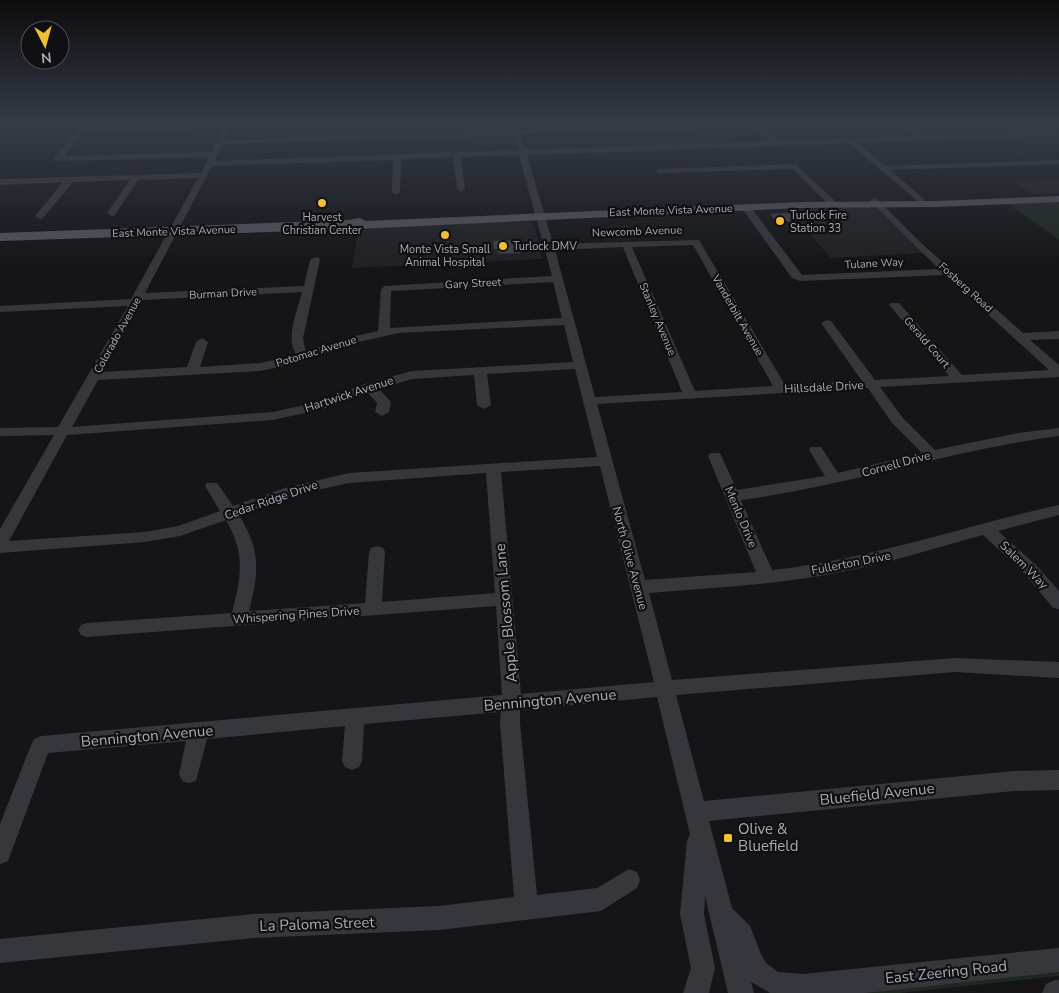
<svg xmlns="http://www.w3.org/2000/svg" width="1059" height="993" viewBox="0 0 1059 993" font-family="'Nunito Sans',sans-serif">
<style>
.built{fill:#212124}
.green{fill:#1f2721}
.building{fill:#3f4044;stroke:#2f2f33}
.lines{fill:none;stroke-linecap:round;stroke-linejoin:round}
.minor{fill:#36373c;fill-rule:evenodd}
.major{fill:#52535b;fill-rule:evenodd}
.poi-dot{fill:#f0bf34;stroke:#101012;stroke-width:2}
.labels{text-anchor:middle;stroke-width:4.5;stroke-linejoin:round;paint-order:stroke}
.far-street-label{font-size:11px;fill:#a7abb7;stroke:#101012}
.far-poi-label{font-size:11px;fill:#a7abb7;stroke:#101012;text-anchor:start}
.street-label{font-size:12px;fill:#a7abb7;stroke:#101012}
.near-street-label{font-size:15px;fill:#a7abb7;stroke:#101012}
.near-poi-label{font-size:15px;fill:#a7abb7;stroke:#101012;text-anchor:start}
</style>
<rect width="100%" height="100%" fill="#151517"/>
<path class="built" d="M931,125h128v7l-95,3 -9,-2 -12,1z
M1059,179v14l-28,1 -19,-13z
M869,207l9,2 47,44 -94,5 -42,-48z
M530,221l4,2 8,36 -190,9 7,-40z"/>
<path class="green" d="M1059,202v38l-50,-36z
M1059,971v5l-159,17h-46z"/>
<path class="building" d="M792,213l7,8 -22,1 -7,-8z
M519,240l2,13 -22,1 -1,-5h-4l-1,-8z"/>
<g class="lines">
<path class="minor" d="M159,125h74l-8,15 287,-10 -2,-5h8l1,5 143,-5h74l-4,2 -211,7 4,16 244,-9 -15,-16h8l15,16 136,-5 -14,-11h9l15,11 136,-5v4l-201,8 27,23 174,-6v4l-169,6 34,29v4l-3,1 -72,-61 -322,12 26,89 146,-4 86,145 77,-4 -41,-58 6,-3 4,1 44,59 74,-4 -58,-69 -2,-2 2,-2h8l63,72 87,-5 -104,-95 -145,6 -8,-3 -51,-71 5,-3 3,1 53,70 137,-6 -69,-68 4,-3 3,1 44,44 102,90 36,-2v8l-29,1 29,25v12l-179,10 22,30 33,33 83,-17 41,-5v8c-108,14 -210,50 -318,64l31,70c99,-11 191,-44 287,-65v10l-61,16 39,35 22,25v18l-6,-1 -28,-34 -42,-39c-51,14 -101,30 -152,39 -60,11 -121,14 -182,19l23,87 283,-22 104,4v16l-104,-6 -279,23 28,106 310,-30 45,-1v20l-45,1 -305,30 23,87 18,18 11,28 5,9 12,9 25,2 256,-26v24l-194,21h-95l-19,-11 3,11h-26l-23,-97 -1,18 11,54 -6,25h-26l8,-25 -11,-54 7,-73 3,-7 -33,-137 -137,13v13l17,172 60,-7 32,-19 8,3 3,8 -3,8 -36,23 -162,19 -185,8 -254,25v-24l254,-25 185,-8 75,-9 -14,-174 1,-11 -137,12 -2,37 -3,6 -7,3 -7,-3 -3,-6 3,-35 -138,13 -11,42 -7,2 -7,-2 -3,-7 7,-33 -138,12 -40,108 -8,3v-40l31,-79 3,-6 7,-3 461,-41 -6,-89 -409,31 -6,-2 -3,-5 3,-5 6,-2 145,-10c9,-37 14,-58 -6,-93l-46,16 -35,6 -145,11v-24l54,-94 -54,1v-8l58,-1 70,-121 -128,6v-6l131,-7 67,-121 -60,2 -23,35 -3,1 -5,-3 23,-33 -57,2 -30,36 -3,1 -5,-3 28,-34 -63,3v-6l201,-6 8,-16 -152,4 -4,-2 26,-31zM224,127l-13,25 -147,4 20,-24zM513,135l5,15 -303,11 8,-17zM519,155l33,121 -168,10 -3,4 -3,41 -27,6 -44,14 -2,-2 -2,-11 17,-78 -1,-2 -4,-1 -5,3 -6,26 -159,7 67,-127 181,-6 -1,32 4,3 4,-3 1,-33 52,-2 4,32 4,3 4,-3 -4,-32zM693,245l80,141 -78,5 -63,-144zM623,247l59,145 -87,5 -40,-147zM553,282l9,36 -172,10 1,-37zM302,292c-4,17 -18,48 -5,63l-37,8 -60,4 8,-25 -6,-4 -6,4 -9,25 -85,5 40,-72zM564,325l9,37 -161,9 -47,13 -51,19 -41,9 -201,15 26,-47 162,-9 38,-8 60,-21 41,-9zM575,369l22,88 -248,16 -64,15 -52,18 -16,-23h-10l-2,3 15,25 -42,15 -33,6 -136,9 58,-106 206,-15 50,-11 45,-16 9,10 -2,9 7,4 7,-4 2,-10 -12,-13 33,-10 62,-4 3,30 7,4 7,-4 -4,-31zM868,388l24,35 30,30 -84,20 -17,-26h-10l-2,3 16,26 -88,14 -17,-37h-10l-2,3 48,116 -111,8 -48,-176zM600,466l54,216 -133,12 -20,-222zM486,473l9,120 -113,9 3,-50 -2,-4 -6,-2 -6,2 -2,4 -4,51 -116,8c10,-39 12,-60 -10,-96l55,-20 55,-12z
M795,164l39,36v4h-6l-35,-35 -134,4 -4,-2 4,-2z
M1055,980h4v13h-17l4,-9z"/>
<path class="major" d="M1059,196v6l-125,5 -133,1 -444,21 -357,12v-8l348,-13 12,-2 6,3 435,-19 133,-1z"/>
</g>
<linearGradient id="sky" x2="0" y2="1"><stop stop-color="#0c0c0d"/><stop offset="0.47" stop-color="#353b47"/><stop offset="1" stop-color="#353b47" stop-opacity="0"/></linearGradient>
<rect width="1059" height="264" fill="url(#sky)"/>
<g class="poi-dot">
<circle cx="322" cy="203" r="5"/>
<circle cx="780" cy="221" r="5"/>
<circle cx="445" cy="235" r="5"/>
<circle cx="503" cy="246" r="5"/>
<rect x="723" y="833" width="10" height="10" rx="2.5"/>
</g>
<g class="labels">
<g class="far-street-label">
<text transform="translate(671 210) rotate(-2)" y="4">East Monte Vista Avenue</text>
<text transform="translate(174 231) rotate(-2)" y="4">East Monte Vista Avenue</text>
<text transform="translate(637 231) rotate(-2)" y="4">Newcomb Avenue</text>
<text transform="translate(874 263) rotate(-3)" y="4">Tulane Way</text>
<text transform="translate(473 283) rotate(-3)" y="4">Gary Street</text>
<text transform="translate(966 287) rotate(42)" y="4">Fosberg Road</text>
<text transform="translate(223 293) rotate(-3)" y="4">Burman Drive</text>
<text transform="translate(738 315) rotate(60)" y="4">Vanderbilt Avenue</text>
<text transform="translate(658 319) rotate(67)" y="4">Stanley Avenue</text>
<text transform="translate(117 335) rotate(-61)" y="4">Colorado Avenue</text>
<text transform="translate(927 342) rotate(49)" y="4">Gerald Court</text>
<text transform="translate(316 351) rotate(-17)" y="4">Potomac Avenue</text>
</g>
<g class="far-poi-label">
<text x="790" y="219">Turlock Fire<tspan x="790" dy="13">Station 33</tspan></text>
<text x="322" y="221" text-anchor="middle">Harvest<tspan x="322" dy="13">Christian Center</tspan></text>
<text x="513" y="250">Turlock DMV</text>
<text x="445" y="253" text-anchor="middle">Monte Vista Small<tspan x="445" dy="13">Animal Hospital</tspan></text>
</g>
<g class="street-label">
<text transform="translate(824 387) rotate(-3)" y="4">Hillsdale Drive</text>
<text transform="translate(349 394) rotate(-18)" y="4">Hartwick Avenue</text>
<text transform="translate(896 464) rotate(-15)" y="4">Cornell Drive</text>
<text transform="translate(271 500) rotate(-19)" y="4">Cedar Ridge Drive</text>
<text transform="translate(741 517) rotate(67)" y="4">Menlo Drive</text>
<text transform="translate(630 558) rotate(75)" y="4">North Olive Avenue</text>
<text transform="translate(851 563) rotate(-11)" y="4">Fullerton Drive</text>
<text transform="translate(1024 565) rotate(45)" y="4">Salem Way</text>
<text transform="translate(296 615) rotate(-4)" y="4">Whispering Pines Drive</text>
</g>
<g class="near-street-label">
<text transform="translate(506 613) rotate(-95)" y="5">Apple Blossom Lane</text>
<text transform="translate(550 700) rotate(-5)" y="5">Bennington Avenue</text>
<text transform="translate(147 736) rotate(-5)" y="5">Bennington Avenue</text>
<text transform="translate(877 794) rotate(-6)" y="5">Bluefield Avenue</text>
<text transform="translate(317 924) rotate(-2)" y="5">La Paloma Street</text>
<text transform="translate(946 972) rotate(-6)" y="5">East Zeering Road</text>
</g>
<g class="near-poi-label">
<text x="738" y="834">Olive &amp;<tspan x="738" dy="17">Bluefield</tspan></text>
</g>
</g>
<g transform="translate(45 45) rotate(174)"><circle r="24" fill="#101012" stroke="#4c4e54"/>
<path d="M0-4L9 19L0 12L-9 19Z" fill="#f0bf34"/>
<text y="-8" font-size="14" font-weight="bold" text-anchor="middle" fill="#a7abb7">N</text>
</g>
</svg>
